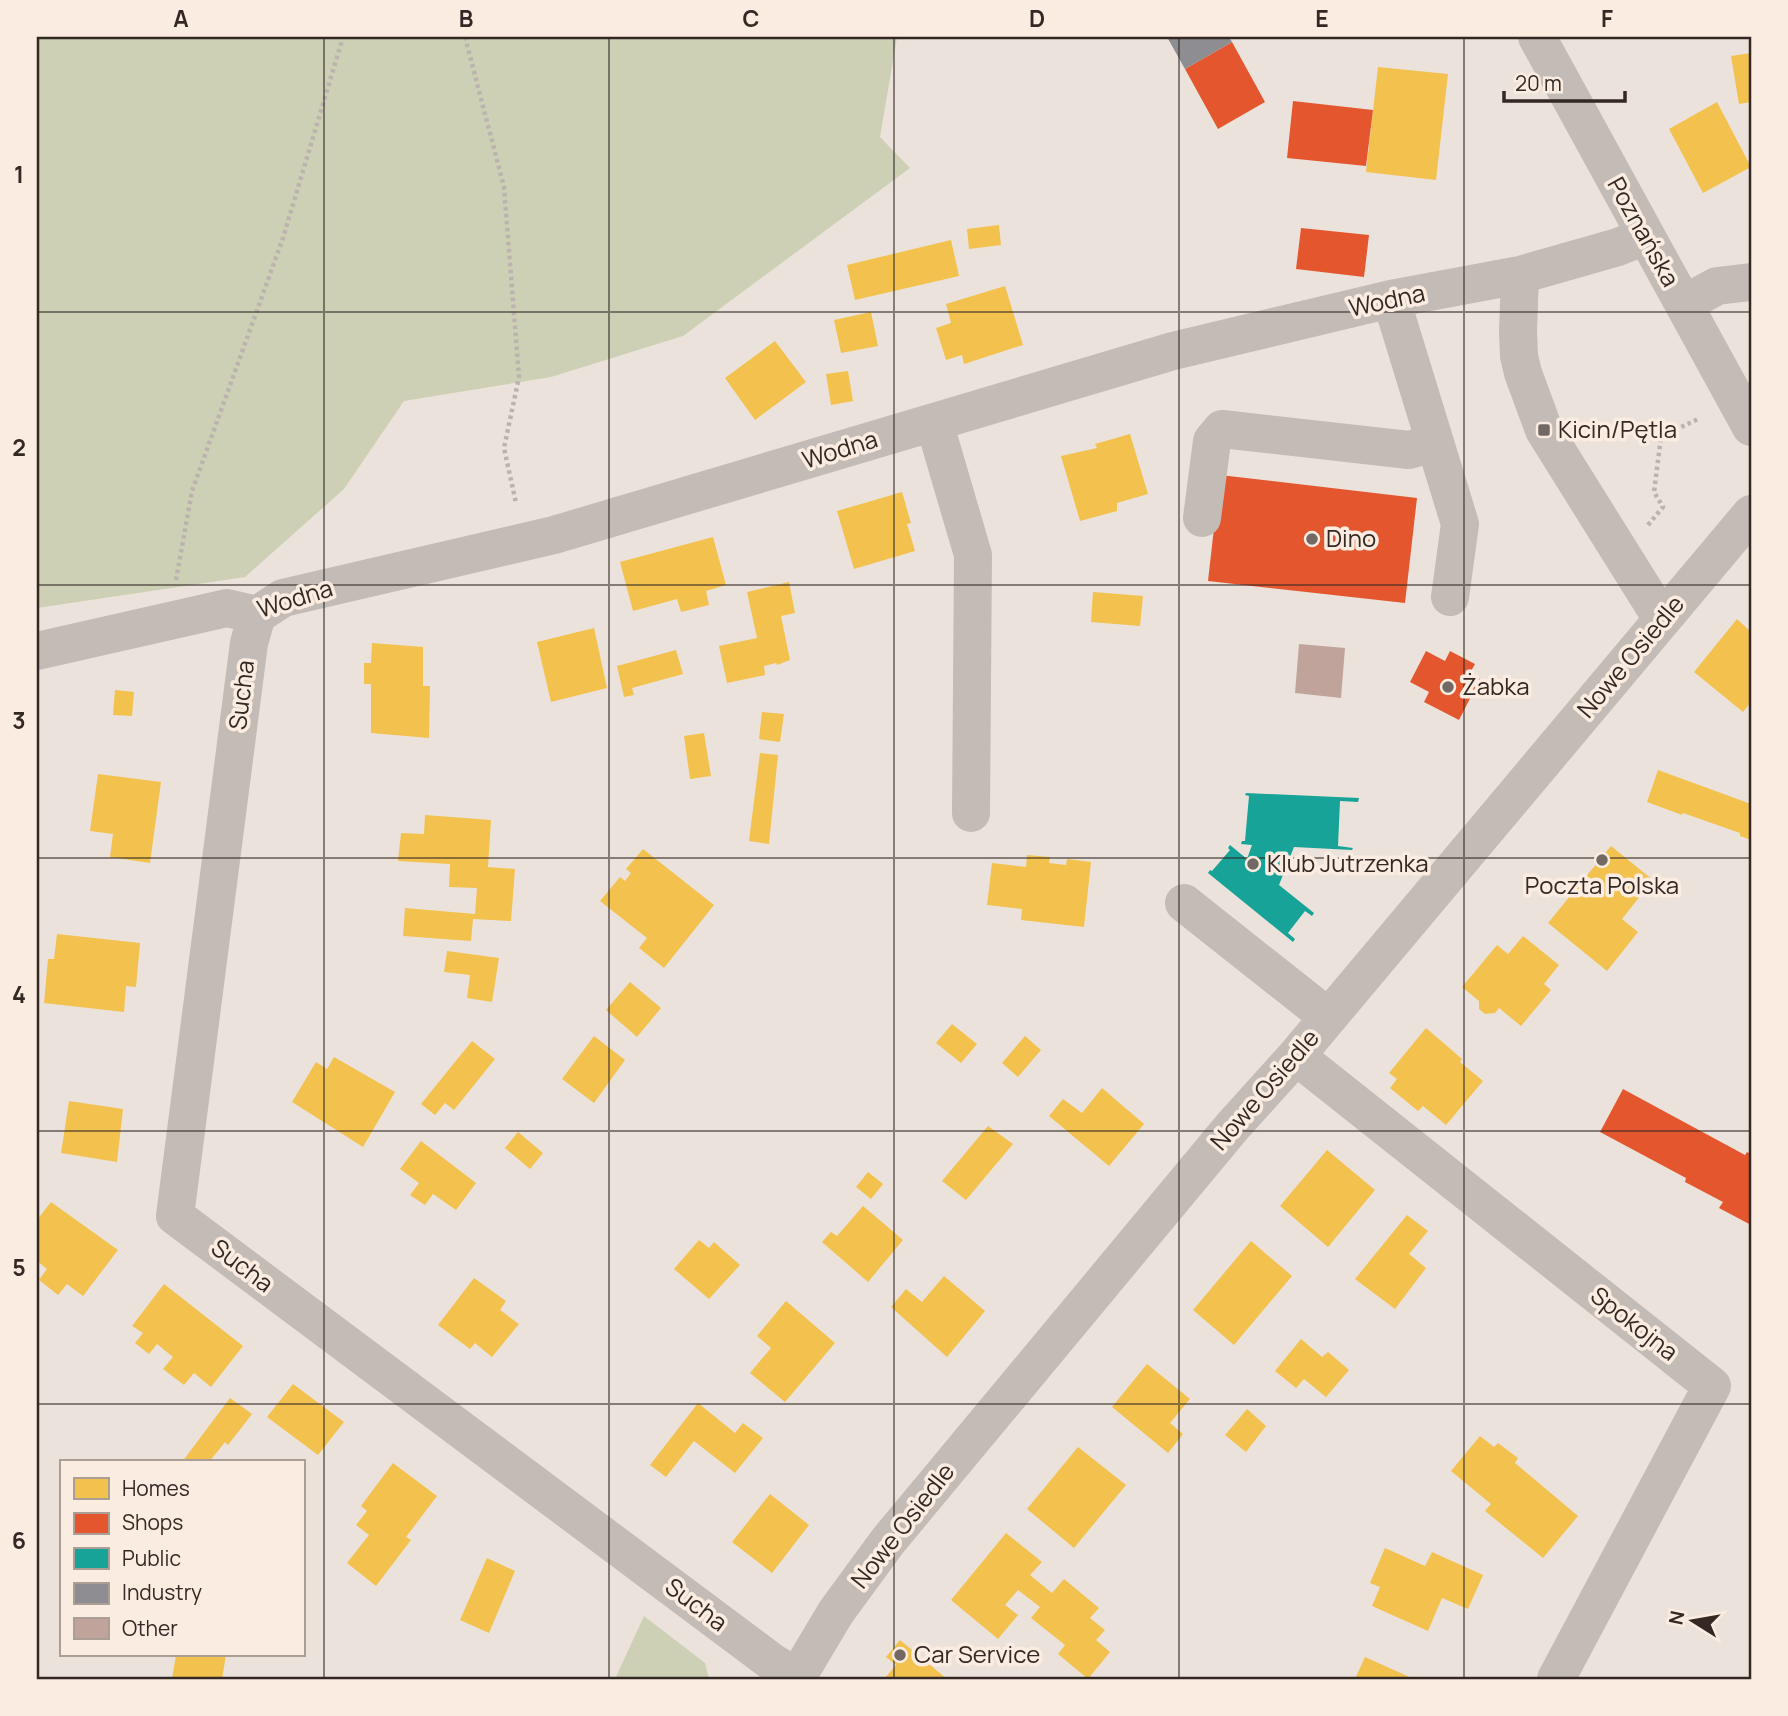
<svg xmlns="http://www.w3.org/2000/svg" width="1788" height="1716" viewBox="0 0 1788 1716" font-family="Manrope,sans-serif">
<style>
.green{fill:#cdd0b4}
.homes{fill:#f2c14e}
.shops{fill:#e4572e}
.public{fill:#17a398}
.industry{fill:#8d8d92}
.building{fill:#c0a49c}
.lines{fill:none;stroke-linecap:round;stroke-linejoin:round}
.path{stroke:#bcb3ae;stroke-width:4.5;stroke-dasharray:3.5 3.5;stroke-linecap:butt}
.minor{stroke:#c3bbb5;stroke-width:38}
.grid{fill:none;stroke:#332824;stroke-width:2;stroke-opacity:0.55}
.poi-dot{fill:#736964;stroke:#faece0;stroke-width:2.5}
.labels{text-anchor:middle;stroke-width:7;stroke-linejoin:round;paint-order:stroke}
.street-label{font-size:24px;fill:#332824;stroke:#faece0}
.poi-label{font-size:24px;fill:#332824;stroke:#faece0;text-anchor:start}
.neatline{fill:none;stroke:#332824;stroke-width:2.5}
.grid-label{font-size:23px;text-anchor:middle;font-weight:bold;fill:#332824}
</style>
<rect width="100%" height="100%" fill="#ebe3db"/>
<path class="green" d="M37,37h860l-17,100 30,31 -227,168 -132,41 -147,24 -60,88 -99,88 -208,31z
M644,1616l61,47 4,16h-94z"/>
<path class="homes" d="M1751,53v49l-12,2 -8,-48z
M1378,67l70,7 -12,106 -70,-8z
M1717,102l34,65 -48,26 -34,-64z
M999,225l2,20 -32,4 -2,-20z
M951,240l8,36 -104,24 -8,-35z
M1005,286l18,59 -59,19 -2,-9 -16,5 -10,-32 15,-5 -5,-19z
M871,312l7,34 -37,7 -7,-33z
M775,341l31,41 -51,38 -30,-42z
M848,371l5,30 -22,4 -5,-31z
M1130,434l18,60 -31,9v8l-37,10 -19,-65 36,-8 -2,-4z
M902,492l9,31 -4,1 8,27 -61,18 -17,-58z
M713,537l13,48 -20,6 3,14 -28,7 -4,-13 -44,12 -13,-49z
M789,582l6,31 -14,3 9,44 -13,5 -1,-2 -12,3 1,9 -38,8 -8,-37 38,-8 -10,-46z
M1093,592l50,4 -3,30 -49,-4z
M1737,619l14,13v70l-8,10 -49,-40z
M594,628l13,60 -56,14 -14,-60z
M372,643l51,4v39h7l-1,52 -58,-5v-49h-7v-21h7z
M676,650l7,24 -51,14 2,7 -10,2 -7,-31z
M115,690l19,2 -2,24 -19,-1z
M762,712l22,2 -4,28 -21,-3z
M704,733l7,43 -21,3 -6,-43z
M760,753l18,2 -9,89 -20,-3z
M1658,770l93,34v36l-11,-4v-3l-57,-20 -1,2 -35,-13z
M98,774l63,8 -11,81 -40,-6 3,-23 -23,-3z
M425,815l66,5 -3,47 27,2 -4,52 -38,-2 -2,22 -68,-5 2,-28 70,6 2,-26 -28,-1 1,-23 -52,-3 3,-28 23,1z
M1611,846l42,34 -31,39 16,13 -31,39 -59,-48z
M643,849l71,56 -50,63 -25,-20 8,-10 -47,-37 20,-24 5,4 6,-8 -5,-4z
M1027,855l23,2 -1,6 17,2 1,-6 24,3 -7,65 -63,-7 1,-11 -35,-4 5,-42 34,4z
M57,934l83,9 -4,44 -10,-1 -2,26 -80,-9 4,-44h6z
M1523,936l36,29 -15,19 7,6 -30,36 -22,-18 -4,5 -10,1 -6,-5v-8l-17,-14 35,-42 11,9z
M447,951l52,7 -7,44 -25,-4 3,-23 -26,-3z
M630,982l31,26 -24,29 -31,-27z
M952,1024l25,20 -16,19 -25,-20z
M1426,1028l36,31 -2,3 23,19 -37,44 -23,-19 -5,5 -28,-23 7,-9 -8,-6z
M594,1036l31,24 -31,43 -32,-24z
M1025,1036l16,14 -23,27 -16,-14z
M472,1041l23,18 -41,51 -9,-7 -10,12 -14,-11z
M334,1057l61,35 -32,55 -71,-45 24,-40 11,7z
M1102,1088l42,36 -35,42 -60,-50 14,-17 19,14z
M69,1101l54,8 -6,53 -56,-9z
M988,1126l25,18 -47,56 -24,-19z
M518,1132l25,21 -13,16 -25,-21z
M421,1141l55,42 -20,27 -23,-16 -8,11 -15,-10 9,-12 -19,-14z
M1327,1150l48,40 -47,57 -48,-41z
M868,1172l15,12 -12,15 -15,-12z
M51,1202l67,48 -35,46 -16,-12 -9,11 -19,-15 8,-11 -10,-8v-41z
M863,1206l40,34 -35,42 -46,-40 9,-10 6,4z
M1407,1215l21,16 -19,23 17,14 -31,41 -40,-30z
M699,1240l10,8 5,-6 26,23 -31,34 -35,-30z
M1251,1241l41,35 -58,69 -41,-35z
M944,1276l41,35 -38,46 -56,-50 15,-18 16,13z
M474,1278l32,23 -6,9 19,14 -27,33 -17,-14 -5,6 -32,-24z
M164,1284l79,62 -32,41 -17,-14 -10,12 -21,-16 10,-12 -16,-13 -8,10 -14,-11 8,-10 -11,-7z
M786,1301l49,42 -50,59 -35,-29 21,-25 -14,-12z
M1301,1339l21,18 6,-5 21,18 -23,27 -22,-18 -8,9 -21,-17z
M1147,1364l43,35 -20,24 13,11 -15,19 -56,-46z
M293,1384l51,38 -26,33 -51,-38z
M230,1398l22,16 -24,31 -3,-3 -16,20h-27z
M698,1403l37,30 8,-10 20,15 -28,35 -41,-32 -28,36 -16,-12z
M1247,1409l19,17 -20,26 -21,-17z
M1480,1436l14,11 4,-4 20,15 -3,5 63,53 -35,42 -58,-47 6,-7 -40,-33z
M1078,1447l48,38 -52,63 -47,-39z
M393,1463l44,33 -31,41 5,3 -35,46 -29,-23 22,-28 -13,-10 11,-14 -6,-5z
M770,1494l39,31 -37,48 -40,-31z
M1006,1533l36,29 -12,13 22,18 12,-14 35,29 -9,10 15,12 -9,10 14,12 -22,27 -30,-25 7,-9 -34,-27 9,-11 -22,-17 -13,15 13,10 -20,24 -47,-39z
M1385,1548l40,18 7,-14 51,23 -15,34 -26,-11 -14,33 -56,-25 8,-19 -10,-4z
M487,1558l28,13 -26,62 -29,-13z
M900,1640l47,39h-63l12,-14 -10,-8z
M176,1655h50l-4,24h-50z
M1365,1657l49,22h-59z"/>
<path class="shops" d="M1232,42l33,60 -47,27 -33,-60z
M1293,101l80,9 -7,56 -79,-8z
M1301,228l68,7 -5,42 -68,-8z
M1220,475l197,23 -12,105 -197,-22z
M1426,651l19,10 5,-10 25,13 -5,9 10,6 -21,41 -35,-18 5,-10 -19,-10z
M1623,1089l122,66 2,-3 4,2v71l-32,-17 4,-6 -38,-20 1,-4 -86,-46z"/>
<path class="public" d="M1246,793l113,5 -1,4 -18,-1 -2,45 15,2 -1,2 -58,-3 -15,38 35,28 -2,3 -7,-5 -17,22 7,6 -2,3 -85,-69 2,-3 2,1 18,-21 -2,-2 2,-3 17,14 5,-14 -11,-1 1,-3h3l4,-45 -4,-1z"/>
<path class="industry" d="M1167,37h62l3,5 -47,27z"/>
<path class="building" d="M1299,644l46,4 -4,50 -46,-5z"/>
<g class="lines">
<path class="path" d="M465,37l39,150 15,190 -15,71 12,55
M1648,525l15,-18 -9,-15 7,-55 39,-19
M176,580l16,-89 91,-253 60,-201"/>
<path class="minor" d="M1537,37l214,390
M1520,275l-2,57 1,24 4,17 21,57 118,189
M1391,299l69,225 -10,73
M1684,304l33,-18 34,-4
M934,422l39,133 -2,258
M1202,518l10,-77 10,-12 187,21 25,-7
M257,615l-8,28 -74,573 597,446 25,15
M37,651l190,-43 30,7 26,-17 271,-63 619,-184 218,-52 129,-24 98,-28 27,-11
M1184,903l144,114
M1296,1056l416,330 -156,293
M796,1679l40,-67 52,-71 344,-414 64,-71 455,-542"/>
</g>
<path class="grid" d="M324,37v1642M609,37v1642M894,37v1642M1179,37v1642M1464,37v1642M37,312h1714M37,585h1714M37,858h1714M37,1131h1714M37,1404h1714"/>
<g class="poi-dot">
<rect x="1537" y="423" width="14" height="14" rx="3.5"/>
<circle cx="1312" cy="539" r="7"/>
<circle cx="1448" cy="687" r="7"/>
<circle cx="1602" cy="860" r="7"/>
<circle cx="1253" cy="864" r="7"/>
<circle cx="900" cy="1655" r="7"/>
</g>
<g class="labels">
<g class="street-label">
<text transform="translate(1643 232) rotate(61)" y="8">Poznańska</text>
<text transform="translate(1387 301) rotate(-12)" y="8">Wodna</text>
<text transform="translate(840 450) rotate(-17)" y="8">Wodna</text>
<text transform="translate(295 599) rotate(-17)" y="8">Wodna</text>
<text transform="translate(1631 657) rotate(-50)" y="8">Nowe Osiedle</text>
<text transform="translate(242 695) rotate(-83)" y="8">Sucha</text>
<text transform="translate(1265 1090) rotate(-49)" y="8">Nowe Osiedle</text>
<text transform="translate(242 1266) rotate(37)" y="8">Sucha</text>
<text transform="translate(1634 1324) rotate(38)" y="8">Spokojna</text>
<text transform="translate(903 1526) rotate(-52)" y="8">Nowe Osiedle</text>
<text transform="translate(696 1605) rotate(37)" y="8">Sucha</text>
</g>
<g class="poi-label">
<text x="1558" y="438">Kicin/Pętla</text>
<text x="1326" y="547">Dino</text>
<text x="1462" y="695">Żabka</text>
<text x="1267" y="872">Klub Jutrzenka</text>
<text x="1602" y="894" text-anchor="middle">Poczta Polska</text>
<text x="914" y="1663">Car Service</text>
</g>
</g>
<rect width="1788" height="1716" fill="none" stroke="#faece0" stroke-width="77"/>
<rect x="60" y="1460" width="245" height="196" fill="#faece0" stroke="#aa9e95" stroke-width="2"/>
<rect x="74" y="1478" width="35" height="21" fill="#f2c14e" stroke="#aa9e95" stroke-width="2"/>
<text x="122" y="1496" font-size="21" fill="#332824">Homes</text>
<rect x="74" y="1513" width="35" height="21" fill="#e4572e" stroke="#aa9e95" stroke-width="2"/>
<text x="122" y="1530" font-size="21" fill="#332824">Shops</text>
<rect x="74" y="1548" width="35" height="21" fill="#17a398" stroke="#aa9e95" stroke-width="2"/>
<text x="122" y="1566" font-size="21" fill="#332824">Public</text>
<rect x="74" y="1583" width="35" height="21" fill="#8d8d92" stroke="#aa9e95" stroke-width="2"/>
<text x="122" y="1600" font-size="21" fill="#332824">Industry</text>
<rect x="74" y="1618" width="35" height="21" fill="#c0a49c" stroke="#aa9e95" stroke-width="2"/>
<text x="122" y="1636" font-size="21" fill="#332824">Other</text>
<g transform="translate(1693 1621) rotate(281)" stroke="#faece0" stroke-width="5" paint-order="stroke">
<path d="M0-5L12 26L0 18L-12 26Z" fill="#332824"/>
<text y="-10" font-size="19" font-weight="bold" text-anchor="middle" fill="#332824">N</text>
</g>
<path d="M1504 91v10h121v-10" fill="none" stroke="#332824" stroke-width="3.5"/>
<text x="1515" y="91" font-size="21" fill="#332824" stroke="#faece0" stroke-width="5" paint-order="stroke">20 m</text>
<rect x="38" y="38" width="1712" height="1640" class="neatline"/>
<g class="grid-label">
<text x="181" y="27">A</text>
<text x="466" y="27">B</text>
<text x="751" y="27">C</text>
<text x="1037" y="27">D</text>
<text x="1322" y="27">E</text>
<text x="1607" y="27">F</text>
<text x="19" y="183">1</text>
<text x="19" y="456">2</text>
<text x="19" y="729">3</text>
<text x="19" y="1003">4</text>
<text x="19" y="1276">5</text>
<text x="19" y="1549">6</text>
</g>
</svg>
